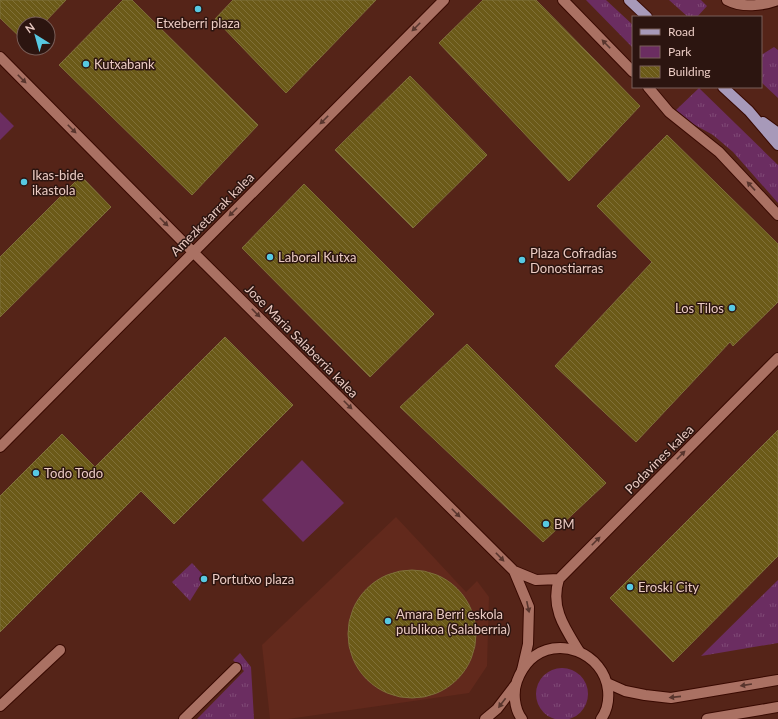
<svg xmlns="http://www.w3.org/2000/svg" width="778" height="719" viewBox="0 0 778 719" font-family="Lato,sans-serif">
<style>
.built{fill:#62291c}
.grass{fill:url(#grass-tufts)}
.park{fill:#6b2d61}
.building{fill:url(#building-back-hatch);stroke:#7f703a}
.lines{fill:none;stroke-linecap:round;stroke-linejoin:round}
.lane-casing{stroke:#380901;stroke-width:12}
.street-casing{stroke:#380901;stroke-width:12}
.secondary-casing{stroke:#380901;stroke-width:12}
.primary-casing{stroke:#380901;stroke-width:12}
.lane{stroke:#aa7163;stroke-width:10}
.street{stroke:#aa7163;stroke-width:10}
.secondary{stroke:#aa7163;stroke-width:10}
.primary{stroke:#a799b9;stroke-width:10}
.oneway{fill:#58352d}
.poi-dot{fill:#57c9e2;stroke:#2c1510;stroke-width:1.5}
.labels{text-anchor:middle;stroke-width:3;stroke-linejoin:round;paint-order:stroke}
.poi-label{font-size:13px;fill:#ebcbc3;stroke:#2c1510;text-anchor:start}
.street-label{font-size:13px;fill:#ebcbc3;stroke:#2c1510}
</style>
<defs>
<pattern id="grass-tufts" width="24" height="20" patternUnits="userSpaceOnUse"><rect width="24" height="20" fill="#6b2d61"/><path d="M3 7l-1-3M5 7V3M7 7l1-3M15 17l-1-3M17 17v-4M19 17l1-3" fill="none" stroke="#804a76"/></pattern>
<pattern id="building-back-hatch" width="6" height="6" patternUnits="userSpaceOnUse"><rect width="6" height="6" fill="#6b5a18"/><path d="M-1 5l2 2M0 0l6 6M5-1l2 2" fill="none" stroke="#807038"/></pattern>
</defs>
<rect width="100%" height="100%" fill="#552418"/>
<path class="built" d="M396,517l70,75 11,-11 12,16 -2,69 -18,27 -181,26h-18l-8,-74z"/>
<path class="grass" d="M586,0h20l27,25 -1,22z
M669,0h32l6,6 -10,11h-9z
M774,47l4,3v48l-17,-16v-27z
M699,88l79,77v38l-45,-51 -20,-17 -20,-11 -17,-14z
M192,563l13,14 -15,24 -18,-19z
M778,580v63l-77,13z
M240,653l11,14 3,52h-57l47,-48 -11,-11z
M536 694a26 26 0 1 1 52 0a26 26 0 1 1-52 0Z"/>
<path class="park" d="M0,112l14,14 -14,14z
M302,460l42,43 -41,39 -41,-42z"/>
<path class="building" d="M0,0h66l-23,24h-19v17l-24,-23z
M123,0h9l126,125 -66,70 -133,-130z
M233,0h143l-90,93 -71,-74z
M483,0h53l104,106 -71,75 -130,-138z
M410,76l77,79 -74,73 -78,-78z
M667,135l111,109v58l-45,44 -3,-4 -94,100 -81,-76 97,-104 -55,-56z
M81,176l30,31 -111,110v-60z
M304,184l130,130 -64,63 -128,-129z
M225,337l68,68 -119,119 -33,-33 -141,141v-136l62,-62 33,33z
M467,344l139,139 -63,59 -143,-135z
M778,430v126l-105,106 -63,-64z
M348 634a64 64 0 1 1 128 0a64 64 0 1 1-128 0Z"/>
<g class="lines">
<defs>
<path id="lane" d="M0,706l60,-56
M184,719l52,-51"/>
<path id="street" d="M563,0l70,72
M727,0c15,8 35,6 51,0
M0,57l193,195 321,319 15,36 -1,37 -6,26
M648,87l21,25 50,40 59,63
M0,447l444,-447
M514,571l22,9 23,-1
M579,651c-15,-24 -29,-44 -20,-72l219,-221"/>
<path id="secondary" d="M607,683l18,8 20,4 26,3 107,-18
M485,719l12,-10 19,-25
M522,719c-8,-10 -9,-27 -5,-38 3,-8 7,-15 13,-21 27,-26 74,-7 78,30 1,10 -1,21 -7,29
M707,719l71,-12"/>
<path id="primary" d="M629,0l18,17
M723,87l26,24 29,34
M763,122l15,11"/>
</defs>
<use href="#lane" class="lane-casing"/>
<use href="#street" class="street-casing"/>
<use href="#secondary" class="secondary-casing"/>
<use href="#primary" class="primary-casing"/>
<use href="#lane" class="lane"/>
<use href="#street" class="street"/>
<use href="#secondary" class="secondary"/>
<use href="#primary" class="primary"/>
</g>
<defs><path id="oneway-solid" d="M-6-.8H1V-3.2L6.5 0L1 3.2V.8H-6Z"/></defs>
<g class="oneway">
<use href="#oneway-solid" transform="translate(416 27) rotate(135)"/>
<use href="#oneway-solid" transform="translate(606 44) rotate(-134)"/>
<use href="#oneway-solid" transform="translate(22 79) rotate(45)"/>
<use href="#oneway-solid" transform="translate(324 120) rotate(135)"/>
<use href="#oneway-solid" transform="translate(72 129) rotate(45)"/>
<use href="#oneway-solid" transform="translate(751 186) rotate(-133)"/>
<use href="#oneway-solid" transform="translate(233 212) rotate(135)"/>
<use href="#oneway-solid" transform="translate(164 222) rotate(45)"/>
<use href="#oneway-solid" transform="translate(256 313) rotate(45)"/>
<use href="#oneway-solid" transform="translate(348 405) rotate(45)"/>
<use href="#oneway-solid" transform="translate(681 455) rotate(-45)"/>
<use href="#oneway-solid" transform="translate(456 513) rotate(45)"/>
<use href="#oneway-solid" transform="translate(596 541) rotate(-45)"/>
<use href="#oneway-solid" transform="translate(500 557) rotate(46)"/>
<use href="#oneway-solid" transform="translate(528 607) rotate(78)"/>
<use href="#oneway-solid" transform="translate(746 685) rotate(171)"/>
<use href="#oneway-solid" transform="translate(675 697) rotate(174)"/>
<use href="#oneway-solid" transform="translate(502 703) rotate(127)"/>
</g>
<g class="poi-dot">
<circle cx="198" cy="9" r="4"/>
<circle cx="86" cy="64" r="4"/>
<circle cx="24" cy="182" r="4"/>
<circle cx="270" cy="257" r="4"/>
<circle cx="522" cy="260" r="4"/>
<circle cx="732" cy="308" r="4"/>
<circle cx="36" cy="473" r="4"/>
<circle cx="546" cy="524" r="4"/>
<circle cx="204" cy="579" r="4"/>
<circle cx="630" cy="587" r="4"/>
<circle cx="388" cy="621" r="4"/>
</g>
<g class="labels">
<g class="poi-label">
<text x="198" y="28" text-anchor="middle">Etxeberri plaza</text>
<text x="94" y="69">Kutxabank</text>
<text x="32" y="180">Ikas-bide<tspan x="32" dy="15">ikastola</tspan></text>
<text x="530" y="258">Plaza Cofradías<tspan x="530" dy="15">Donostiarras</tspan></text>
<text x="278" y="262">Laboral Kutxa</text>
<text x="724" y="313" text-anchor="end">Los Tilos</text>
<text x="44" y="478">Todo Todo</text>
<text x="554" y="529">BM</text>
<text x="212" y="584">Portutxo plaza</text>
<text x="638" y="592">Eroski City</text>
<text x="396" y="619">Amara Berri eskola<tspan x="396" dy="15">publikoa (Salaberria)</tspan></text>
</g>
<g class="street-label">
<text transform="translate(212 214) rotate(-45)" y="5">Amezketarrak kalea</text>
<text transform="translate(302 341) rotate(45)" y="5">Jose Maria Salaberria kalea</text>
<text transform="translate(659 459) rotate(-45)" y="5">Podavines kalea</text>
</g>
</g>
<rect x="632" y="16" width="130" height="72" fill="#2c1510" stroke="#785e58"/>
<rect x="640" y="29" width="20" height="6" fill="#a799b9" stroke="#785e58"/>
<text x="668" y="36" font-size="12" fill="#ebcbc3">Road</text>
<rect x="640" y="46" width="20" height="12" fill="#6b2d61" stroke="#785e58"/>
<text x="668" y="56" font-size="12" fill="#ebcbc3">Park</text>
<rect x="640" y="66" width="20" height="12" fill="url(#building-back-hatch)" stroke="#785e58"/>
<text x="668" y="76" font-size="12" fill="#ebcbc3">Building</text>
<g transform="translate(36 36) rotate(323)"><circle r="19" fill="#2c1510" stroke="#785e58"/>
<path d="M0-3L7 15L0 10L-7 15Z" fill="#57c9e2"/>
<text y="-6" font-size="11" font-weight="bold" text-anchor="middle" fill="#ebcbc3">N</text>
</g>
</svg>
